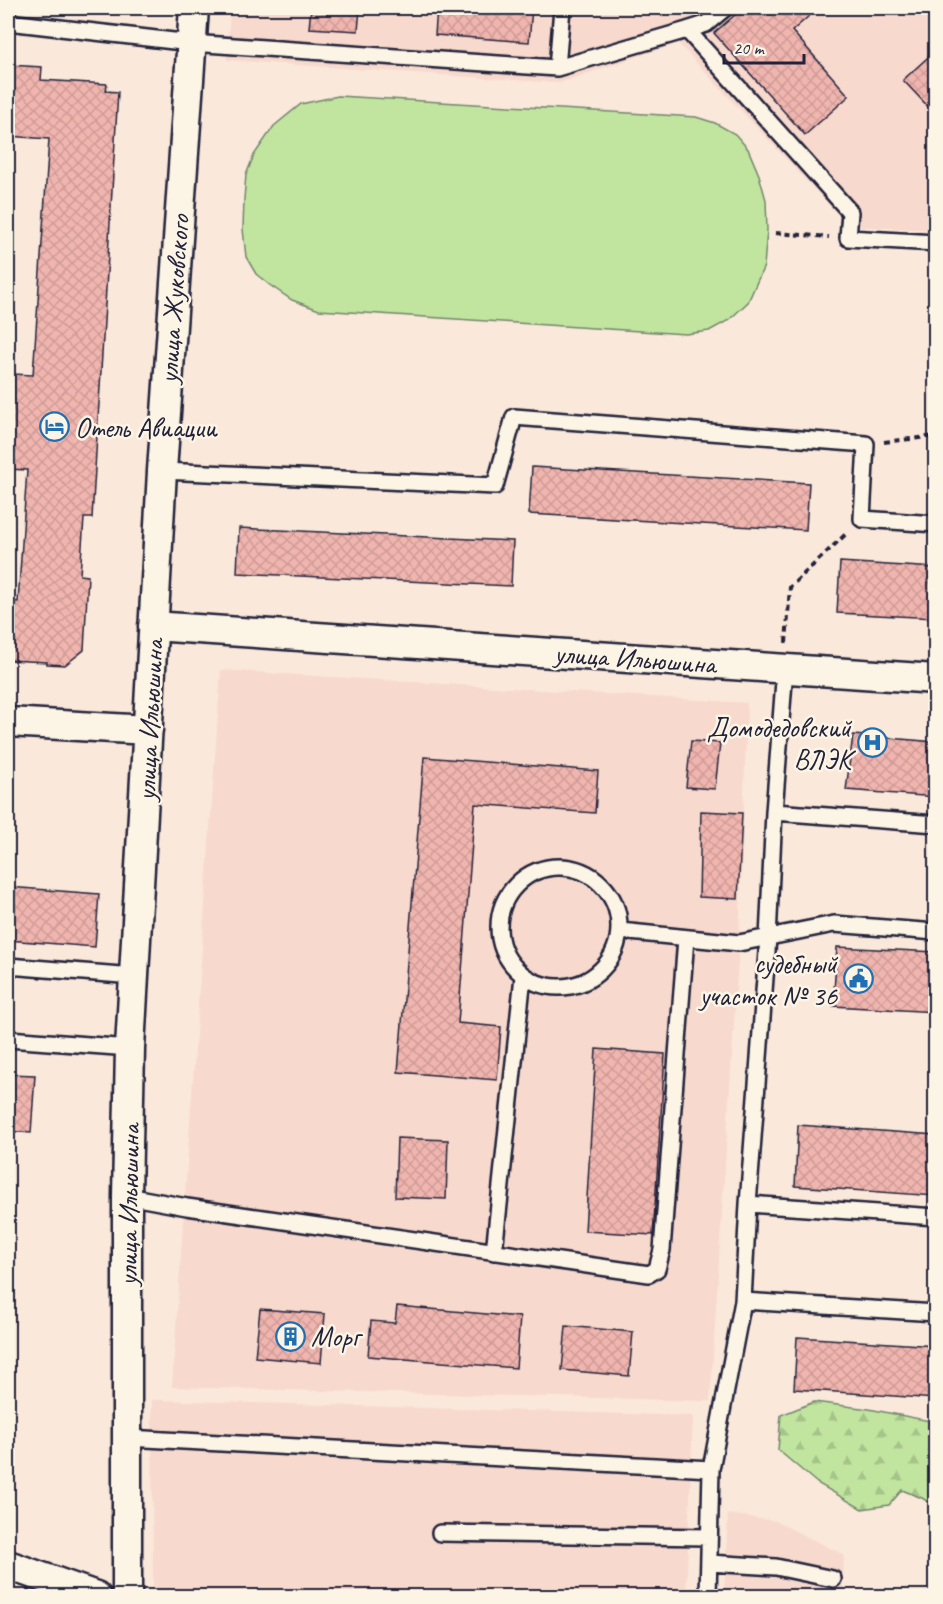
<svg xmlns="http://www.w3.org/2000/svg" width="943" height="1604" viewBox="0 0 943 1604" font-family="Caveat,sans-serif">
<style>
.built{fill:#f7d9cd}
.grass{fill:#c1e59f;stroke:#72846d;stroke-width:1.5}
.forest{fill:url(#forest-firs);stroke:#72846d;stroke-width:1.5}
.building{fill:url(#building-cross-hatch);stroke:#22223b;stroke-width:1.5}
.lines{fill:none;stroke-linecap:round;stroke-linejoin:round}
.lane-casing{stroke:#22223b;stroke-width:20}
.street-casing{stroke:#22223b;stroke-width:33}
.path{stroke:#22223b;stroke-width:4;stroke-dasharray:6 4.5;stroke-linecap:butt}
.lane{stroke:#fcf5e5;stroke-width:15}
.street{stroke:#fcf5e5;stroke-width:28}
.labels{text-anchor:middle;stroke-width:5;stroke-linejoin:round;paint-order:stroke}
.street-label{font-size:28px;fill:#22223b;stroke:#fcf5e5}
.poi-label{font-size:28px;fill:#22223b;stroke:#fcf5e5;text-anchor:start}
</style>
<defs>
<pattern id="forest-firs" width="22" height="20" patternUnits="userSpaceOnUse" patternTransform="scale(1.5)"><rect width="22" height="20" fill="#c1e59f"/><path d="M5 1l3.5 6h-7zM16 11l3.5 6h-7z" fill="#a6c48a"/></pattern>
<pattern id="building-cross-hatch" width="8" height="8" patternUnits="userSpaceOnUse" patternTransform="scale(1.5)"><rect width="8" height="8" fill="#f0b5ae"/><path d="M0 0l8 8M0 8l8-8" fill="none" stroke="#ce9b97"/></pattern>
</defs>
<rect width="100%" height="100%" fill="#fae8da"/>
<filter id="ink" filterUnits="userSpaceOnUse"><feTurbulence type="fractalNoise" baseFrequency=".0167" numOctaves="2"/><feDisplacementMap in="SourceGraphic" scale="12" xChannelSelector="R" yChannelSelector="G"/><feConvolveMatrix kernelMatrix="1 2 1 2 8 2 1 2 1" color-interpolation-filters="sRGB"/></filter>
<g filter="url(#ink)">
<path class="built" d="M230,8h705v222l-86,-4 -171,-183 -119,40 -332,-23z
M221,670l526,33 -8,240 -29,458 -538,-14z
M152,1400l541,16 -7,180h-515l-18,-10z
M728,1514l47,7 69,34 -2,41h-118z"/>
<path class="grass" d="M338,96l358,21 19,6 20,11 13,15 11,26 7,25 1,30 -3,36 -16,36 -19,18 -20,11 -23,3 -367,-24 -27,-10 -21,-14 -15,-12 -10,-17 -3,-28 1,-30 2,-24 8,-20 20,-29 27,-22z"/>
<path class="forest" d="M814,1402l55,7 66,13v84l-13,-8 -20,-8 -13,15 -27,4 -45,-26 -39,-33 3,-35z"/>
<path class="building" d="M311,8h49l-2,23 -49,-3z
M437,8h95l-3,34 -94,-7z
M743,8h75l-26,23 57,65 -44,39 -91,-102z
M936,50v65l-33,-35z
M8,65l34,2 -1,13 66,4 -1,7 12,1 -26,426h-8l-4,57 8,1 -4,74 -19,15 -18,-1v-2l-39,-2v-59l10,1 9,-132 -19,-1v-28l4,-67 21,1 16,-236 -41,-3z
M532,467l277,16 -3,47 -277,-16z
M239,528l274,13 -2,45 -274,-13z
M840,562l96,6v50l-99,-5z
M853,735l83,7v55l-90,-7z
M691,741l29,2 -5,46 -29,-2z
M424,757l174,14 -3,42 -120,-9 -17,219 43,4 -4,53 -99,-8z
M701,811l41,2 -4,86 -39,-2z
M8,887l91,7 -4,53 -87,-7z
M837,947l99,5v60l-103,-6z
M596,1049l69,5 -12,181 -68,-4z
M8,1074l27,1 -4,58 -23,-2z
M798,1125l138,10v61l-141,-10z
M397,1138l51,2 -2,59 -51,-2z
M397,1306l123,11 -4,51 -148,-12 3,-35 24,2z
M260,1309l65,5 -4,49 -66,-6z
M566,1326l67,6 -4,44 -67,-6z
M797,1337l139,9v53l-142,-10z"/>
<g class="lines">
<defs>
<path id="lane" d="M8,22l183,21 366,25 130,-38 163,182 -2,26 88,5
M687,30l19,-6 19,-16
M557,68l5,-60
M162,471l333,15 19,-69 352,27 -4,75 74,5
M774,812l162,12
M499 927a60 60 0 1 1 120 0a60 60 0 1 1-120 0Z
M620,931l119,12 95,-19 102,8
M8,966l126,10
M8,1039l122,9
M127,1196l60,11 462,67 8,-5 5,-19 24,-312
M748,1204l188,13
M494,1252l29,-276
M743,1301l193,12
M127,1438l584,31
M440,1533l269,4
M709,1563l67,4 57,12
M708,1596l3,-127 32,-168 5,-97 20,-266 6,-126 11,-144"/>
<path id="street" d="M153,626l783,53
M8,722l140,8
M8,1565l88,31
M127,1596v-400l3,-148 32,-577 32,-463"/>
</defs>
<use href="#lane" class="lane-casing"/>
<use href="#street" class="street-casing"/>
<path class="path" d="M775,233l54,4
M884,442l52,-6
M786,643l4,-56 58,-55"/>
<use href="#lane" class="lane"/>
<use href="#street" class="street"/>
</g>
</g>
<defs>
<symbol id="hotel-ring" viewBox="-11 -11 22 22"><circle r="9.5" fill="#fcf5e5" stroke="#1f6fb2" stroke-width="1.5"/><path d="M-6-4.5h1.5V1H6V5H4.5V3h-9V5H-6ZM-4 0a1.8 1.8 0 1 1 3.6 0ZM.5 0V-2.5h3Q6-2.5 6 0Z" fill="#1f6fb2"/></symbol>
<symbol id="hospital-ring" viewBox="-11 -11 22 22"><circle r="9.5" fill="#fcf5e5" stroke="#1f6fb2" stroke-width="1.5"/><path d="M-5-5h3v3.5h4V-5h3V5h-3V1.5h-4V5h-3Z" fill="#1f6fb2"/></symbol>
<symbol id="civic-ring" viewBox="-11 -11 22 22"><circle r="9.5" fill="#fcf5e5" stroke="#1f6fb2" stroke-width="1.5"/><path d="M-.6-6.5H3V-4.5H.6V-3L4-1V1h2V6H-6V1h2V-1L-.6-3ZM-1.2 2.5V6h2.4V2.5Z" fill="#1f6fb2"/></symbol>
<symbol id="building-ring" viewBox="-11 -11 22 22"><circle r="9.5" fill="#fcf5e5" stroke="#1f6fb2" stroke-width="1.5"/><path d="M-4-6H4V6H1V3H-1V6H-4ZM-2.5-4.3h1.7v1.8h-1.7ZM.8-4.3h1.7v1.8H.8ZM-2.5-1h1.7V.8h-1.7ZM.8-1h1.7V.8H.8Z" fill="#1f6fb2"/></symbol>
</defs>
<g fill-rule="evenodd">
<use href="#hotel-ring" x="38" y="410" width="33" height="33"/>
<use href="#hospital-ring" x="856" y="726" width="33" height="33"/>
<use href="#civic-ring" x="842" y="962" width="33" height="33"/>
<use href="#building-ring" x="274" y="1320" width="33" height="33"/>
</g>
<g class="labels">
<g class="street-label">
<text transform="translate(173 299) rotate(-86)" y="10">улица Жуковского</text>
<text transform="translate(635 658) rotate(4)" y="10">улица Ильюшина</text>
<text transform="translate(149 720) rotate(-87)" y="10">улица Ильюшина</text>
<text transform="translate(128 1205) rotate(-89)" y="10">улица Ильюшина</text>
</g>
<g class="poi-label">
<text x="75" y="437">Отель Авиации</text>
<text x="851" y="737" text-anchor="end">Домодедовский<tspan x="851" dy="32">ВЛЭК</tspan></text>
<text x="837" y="973" text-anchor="end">судебный<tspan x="837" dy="32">участок № 36</tspan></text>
<text x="311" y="1346">Морг</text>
</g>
</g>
<rect width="943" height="1604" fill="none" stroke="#fcf5e5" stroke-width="30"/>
<rect x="15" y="15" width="913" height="1574" fill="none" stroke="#22223b" stroke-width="2" filter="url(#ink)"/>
<path d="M724 54v9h80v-9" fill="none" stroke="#22223b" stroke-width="3"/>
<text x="733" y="54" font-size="18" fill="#22223b" stroke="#fcf5e5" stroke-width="4.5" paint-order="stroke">20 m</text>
</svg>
